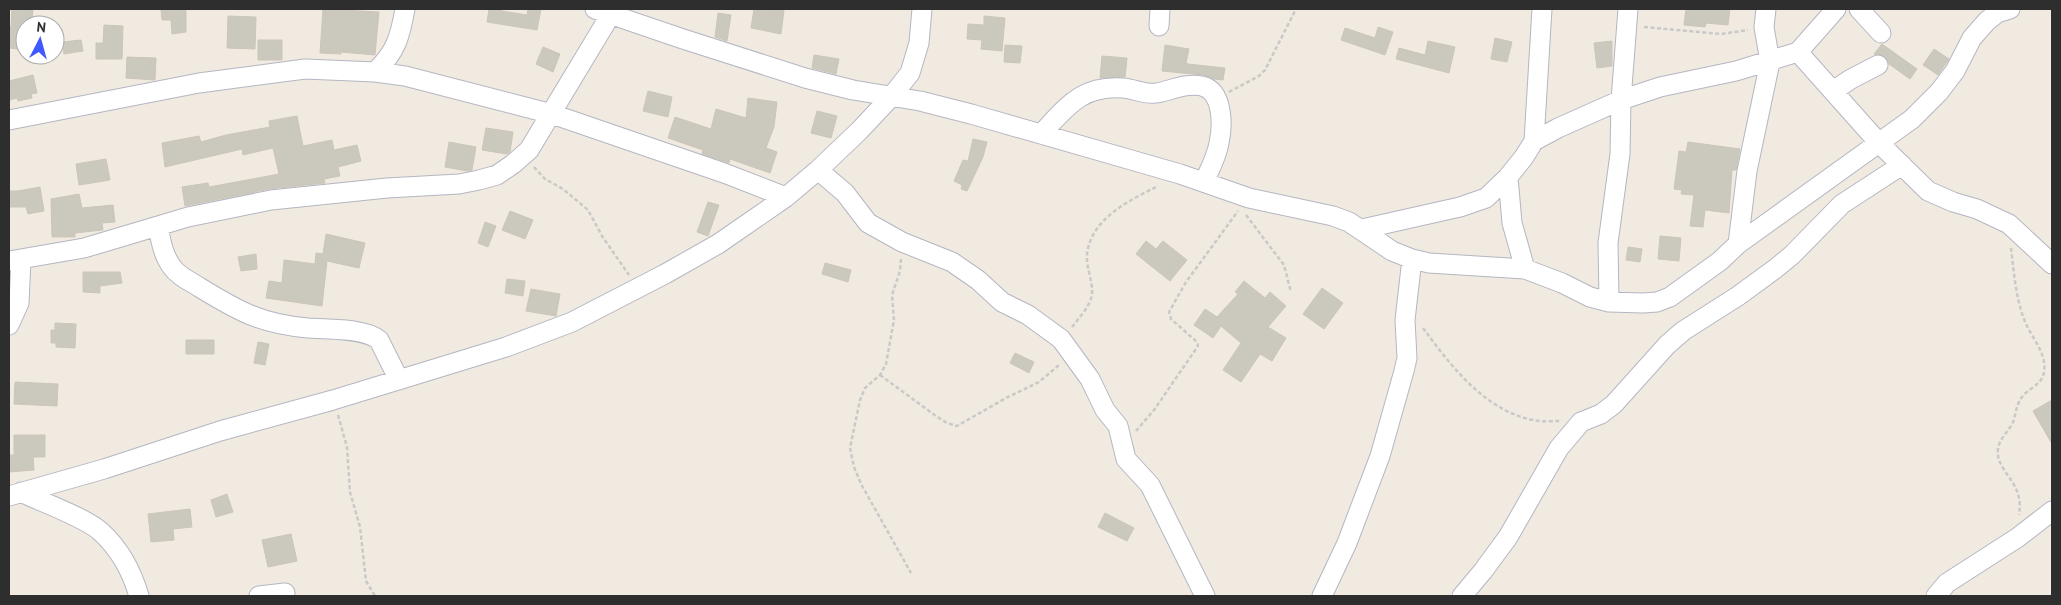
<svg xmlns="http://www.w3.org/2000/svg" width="2061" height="605" viewBox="0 0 2061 605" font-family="'PT Sans',sans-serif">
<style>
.building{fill:#cbc8be;stroke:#ccc6b9}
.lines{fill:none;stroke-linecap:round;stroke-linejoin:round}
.minor-casing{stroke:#b4b6c2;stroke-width:21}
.path{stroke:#c9c9c9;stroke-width:2.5;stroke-dasharray:4 2.5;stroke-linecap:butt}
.minor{stroke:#fff;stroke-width:19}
</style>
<rect width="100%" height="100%" fill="#f0eae0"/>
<path class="building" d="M12,9h21l-1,12h-3v4h-4v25l-16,-2v-21h2z
M173,9h13v23l-14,2 -1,-14h-9l-1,-10z
M323,9l56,3 -4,43 -34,-3v2l-21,-1z
M489,9h13v2l25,4 1,-6h13l-4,21 -50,-8z
M754,9l30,1 -3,24 -30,-6z
M1686,9h44l-2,16 -22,-2 -1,4 -21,-2z
M718,13l13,2 -4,26 -12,-4z
M228,16l28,1 -1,32 -28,-1z
M984,16l21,2 -3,33 -21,-2 1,-9 -15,-1 1,-15 16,1z
M104,25l19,1 -1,33h-26v-16h7z
M1378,27l15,5 -8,23 -44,-15 4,-12 30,10z
M1495,38l17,4 -5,20 -16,-3z
M81,40l2,11 -19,3 -2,-12z
M258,40h24v20h-24z
M1428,41l27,6 -6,26 -53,-14 3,-11 26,7z
M1612,41v25l-15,2 -3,-25z
M1882,44l35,25 -7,10 -21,-15 -5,-8 -10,-2z
M1005,45l17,1 -2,17 -16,-1z
M1165,45l24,4 -3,14 2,1 37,4 -2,12 -9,-1 -11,-4 -41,-4z
M543,47l17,7 -7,18 -17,-8z
M1934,49l15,10 -11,16 -15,-10z
M814,55l25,4 -3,15 -24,-6z
M1102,56l25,2 -2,19 -25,1z
M127,57l29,1 -1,22 -29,-2z
M33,75l4,18 -6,1 1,4 -14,3 -1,-3 -8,2v-19z
M648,91l24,6 -4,20 -25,-6z
M748,98l29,4 -3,25 -8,21 11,4 -7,21 -40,-14 -1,4 -27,-9 1,-4 -35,-12 7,-21 36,12 5,-20 30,9z
M817,111l20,5 -6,22 -20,-5z
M297,116l6,30 29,-6 2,10 23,-5 4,16 -23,6 2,9 -16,3 1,4 -56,6 -84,17 -3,-19 26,-4 1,4 70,-13 -6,-26 -30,7 -1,-6 -77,18 -3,-24 37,-7 2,6 25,-7 44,-8 -1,-6z
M486,128l27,4 -3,20 -3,2 -25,-4z
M973,139l14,3 -4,15 -16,34 -6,-2 1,-4 -8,-4 9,-21 5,1z
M449,142l27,5 -4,23 -5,1 -22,-4z
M1688,142l52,7 -4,21h-4l-3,43 -24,-3 -2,17 -13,-1 4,-31 -13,-1 1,-4 -8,-1 5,-38 7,1z
M106,159l4,21 -31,5 -3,-21z
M40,187l4,24 -16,3 -2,-7h-17v-16h9z
M79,194l3,14 31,-3 2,17 -13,1 1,7 -28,3v4h-23l-1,-38z
M708,202l11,3 -11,31 -11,-4z
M510,211l23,9 -8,19 -23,-9z
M485,222l11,4 -8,21 -10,-4z
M326,234l39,9 -6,25 -32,-7 -5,45 -56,-8 3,-17 13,2 2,-23 31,4 1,-11 7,1z
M1660,236l21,2 -2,23 -21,-2z
M1146,241l10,8 7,-8 24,19 -17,21 -34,-27z
M1628,247l14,2 -2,13 -14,-2z
M256,254l1,15 -16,2 -3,-14z
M825,263l26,7 -3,12 -26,-8z
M83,272h37l2,11 -22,3v7l-17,-1z
M507,279l18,2 -2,15 -18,-3z
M1244,281l21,17 5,-6 16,14 -18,21 18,11 -14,23 -12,-7 -19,28 -18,-12 18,-27 -20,-17 -8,12 -19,-13 11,-16 12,8 21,-23 -3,-2z
M1322,288l21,15 -19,26 -21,-15z
M531,289l29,5 -4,22 -30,-5z
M55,323l21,1 -1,24 -19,-1v-4h-5v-13h4z
M186,340h28v14h-28z
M258,342l11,2 -4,21 -11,-2z
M1015,353l19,9 -5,11 -19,-10z
M15,382l43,2 -1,22 -43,-2z
M2052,400v44l-19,-33z
M14,435h31v22h-12l1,13 -25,2v-17h5z
M227,494l6,18 -17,5 -5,-17z
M190,509l2,18 -19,2 1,11 -23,2 -3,-28z
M1105,513l29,15 -7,13 -29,-14z
M291,534l6,27 -29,6 -6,-27z"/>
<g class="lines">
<defs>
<path id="minor" d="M595,9l88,30 122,39 48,12 67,11 51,13 209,60 69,24 84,18 16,6 43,29 20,8 17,4 96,6 37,14 28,14 19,5 34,1 14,-1 13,-5 50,-36 18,-17 174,-125 27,-27 16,-21 17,-33 15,-17 10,-8 13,-4
M1859,9l22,24
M1159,26l1,-17
M1798,52l81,91 49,48 25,11 24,7 32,15 43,40
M375,72c21,-20 25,-35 30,-63
M1833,91l18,-12 27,-14
M9,120l190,-37 106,-14 70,3 30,4 147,38 172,59 62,24
M1041,134c26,-27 40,-49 82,-46 12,1 22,7 34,5 15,-3 29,-10 45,-7 21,5 21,39 17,57 -2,13 -9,26 -15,39
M1534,141l8,-132
M818,170l27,23 23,30 34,19 50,20 26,18 24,22 26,13 33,24 29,40 15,31 13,16 8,33 24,26 55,111
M1508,177l4,46 13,46
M158,227c3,14 5,28 14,40 6,9 18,14 27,20 39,24 62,37 109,41 18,1 57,0 71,12l20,40
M1362,229l98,-22 26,-9 22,-21 16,-20 10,-16 24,-13 63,-28 39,-13 76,-16 62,-19 38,-43
M1738,244l9,-73 23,-109 -6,-35 2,-18
M9,261l75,-13 104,-31 83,-17 116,-12 72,-4 20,-4 18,-5 16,-11 16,-14 85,-141
M1609,302l-1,-59 12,-89 1,-54 7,-91
M9,325l10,-22 2,-44
M21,492c20,10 63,25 79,39 19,17 32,41 39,65
M9,496l95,-27 116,-38 113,-31 173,-53 66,-25 93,-48 53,-30 68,-47 32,-27 41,-39 32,-34 19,-24 9,-30 3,-34
M259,596l26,-3
M1322,596l25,-53 33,-87 24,-85 3,-13 -2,-38 7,-61
M1462,596l21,-25 25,-34 51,-89 22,-26 20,-8 13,-10 53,-59 16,-14 55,-35 37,-27 17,-14 50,-51 60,-39
M1936,596l11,-13 70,-45 35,-27"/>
</defs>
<use href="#minor" class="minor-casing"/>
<path class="path" d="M1644,27l77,7 27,-4
M1229,92l30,-16 6,-6 31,-61
M534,167l11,12 18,10 25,21 14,26 27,39
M1246,215l38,50 7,27
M2011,248c3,25 5,55 16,78 8,16 22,32 16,50 -3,9 -16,14 -21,21 -6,8 -6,17 -9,25 -4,9 -14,17 -15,27 -3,23 27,32 21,66
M901,259l-1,12 -8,24 2,25 -8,44 -6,11 -15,13 -5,12 -10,48 4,19 7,17 50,89
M1072,327c7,-9 19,-22 20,-33 1,-13 -6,-26 -5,-39 3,-36 43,-55 71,-69
M1423,328c28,38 61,82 110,92 9,2 19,1 27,1
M880,375l56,41 11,7 10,3 49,-28 33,-16 20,-17
M338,415l9,32 3,45 10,35 6,54 9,15
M1136,431l18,-21 44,-64 -1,-4 -26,-23 -2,-7 17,-30 52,-71"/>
<use href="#minor" class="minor"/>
</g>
<rect width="2061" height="605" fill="none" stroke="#2e2e2e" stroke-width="20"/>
<g transform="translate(40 40) rotate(6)"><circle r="24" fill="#ffffff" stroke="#ababab"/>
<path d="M0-4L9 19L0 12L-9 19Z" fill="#3e59ff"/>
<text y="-8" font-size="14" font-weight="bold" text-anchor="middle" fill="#2e2e2e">N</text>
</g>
</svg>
